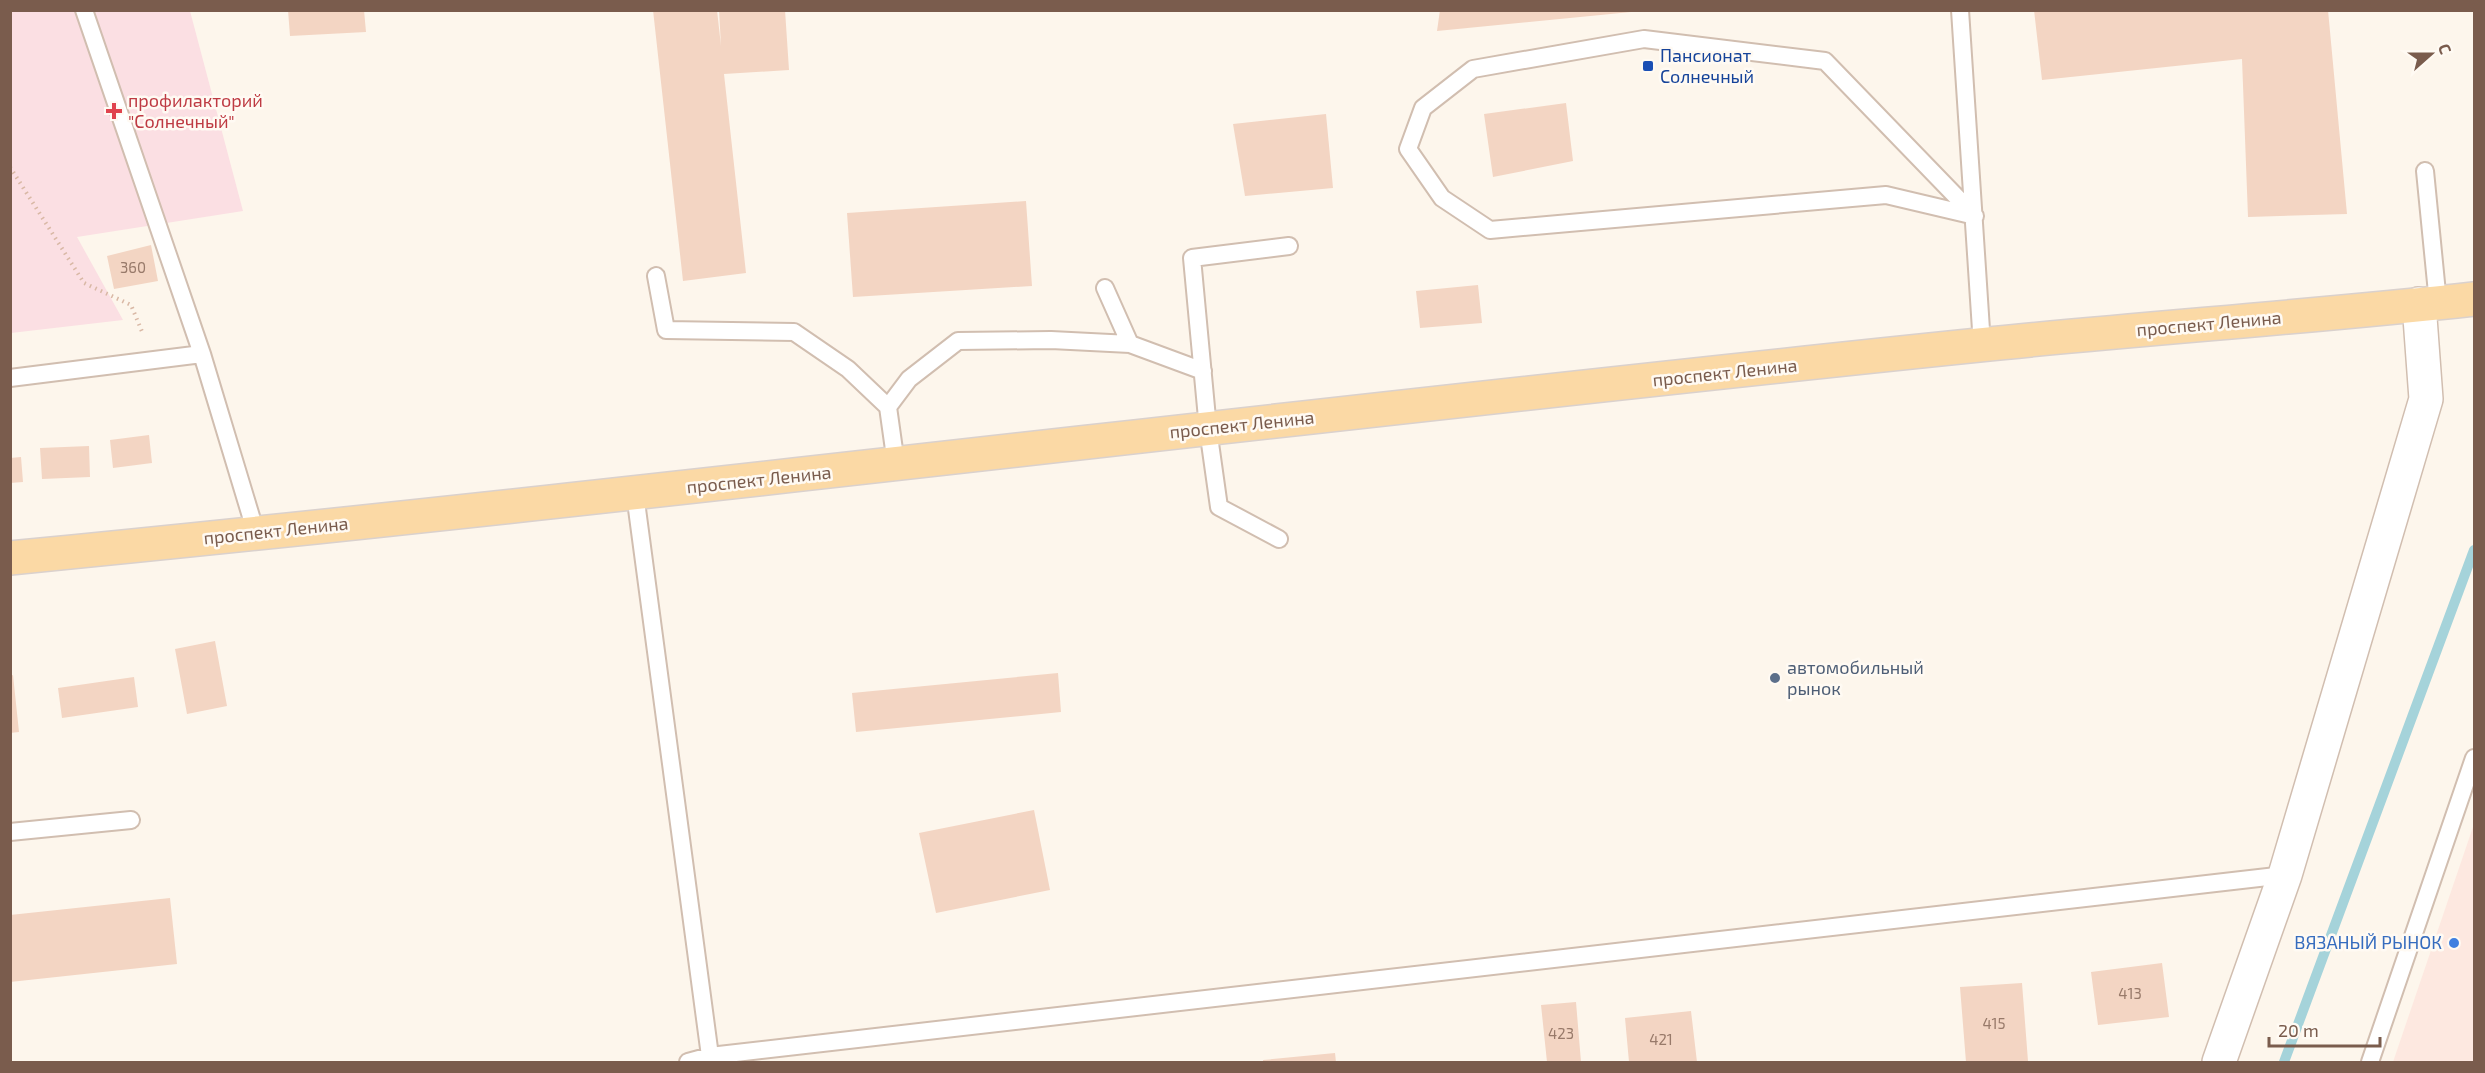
<svg xmlns="http://www.w3.org/2000/svg" width="2485" height="1073" viewBox="0 0 2485 1073" font-family="'Exo 2',sans-serif">
<style>
.commercial{fill:#fde8e0}
.medical{fill:#fbdfe3}
.lines{fill:none;stroke-linecap:round;stroke-linejoin:round}
.stream{stroke:#a5d3da;stroke-width:10}
.building{fill:#f3d5c3}
.lane-casing{stroke:#d1beb0;stroke-width:20}
.street-casing{stroke:#d1beb0;stroke-width:36}
.primary-casing{stroke:#dad1cd;stroke-width:36}
.path{stroke:#d9b8a5;stroke-width:4;stroke-dasharray:1.5 4.5;stroke-linecap:butt}
.lane{stroke:#fff;stroke-width:16}
.street{stroke:#fff;stroke-width:33}
.primary{stroke:#fbd9a5;stroke-width:33}
.transit-dot{fill:#1a4fb4;stroke:#fffaf3;stroke-width:2}
.health-dot{fill:#e0444e;stroke:#fffaf3;stroke-width:2}
.service-dot{fill:#5c6f8a;stroke:#fffaf3;stroke-width:2}
.shop-dot{fill:#3f7fe0;stroke:#fffaf3;stroke-width:2}
.labels{text-anchor:middle;stroke-width:5;stroke-linejoin:round;paint-order:stroke}
.number-label{font-size:15px;fill:#987a6a}
.transit-label{font-size:18px;fill:#164399;stroke:#fffaf3;text-anchor:start}
.health-label{font-size:18px;fill:#be3a42;stroke:#fffaf3;text-anchor:start}
.street-label{font-size:18px;fill:#7a5c4d;stroke:#fffaf3}
.service-label{font-size:18px;fill:#4e5e75;stroke:#fffaf3;text-anchor:start}
.shop-label{font-size:18px;fill:#366cbe;stroke:#fffaf3;text-anchor:end}
</style>
<rect width="100%" height="100%" fill="#fdf6ec"/>
<path class="commercial" d="M2474,824v238h-81z"/>
<path class="medical" d="M10,11h180l53,200 -166,26 46,83 -112,13z"/>
<g class="lines">
<path class="stream" d="M2284,1062l190,-512"/>
</g>
<path class="building" d="M288,10h76l2,22 -76,4z
M653,10h64l4,36 -2,-36h66l4,60 -65,4 22,199 -63,8z
M1440,10h191v2l-194,19z
M2034,10h294l19,204 -99,3 -6,-158 -200,21z
M1566,103l7,58 -80,16 -9,-63z
M1326,114l7,74 -88,8 -12,-72z
M1026,201l6,85 -179,11 -6,-84z
M151,245l7,36 -44,8 -7,-33z
M1478,285l4,38 -62,5 -4,-37z
M149,435l3,28 -39,5 -3,-28z
M89,446l1,31 -48,2 -2,-31z
M21,457l2,25 -13,1v-25z
M215,641l12,65 -40,8 -12,-65z
M1058,673l3,39 -205,20 -4,-39z
M13,675l6,57 -9,1v-57z
M134,677l4,30 -76,11 -4,-30z
M1034,810l16,80 -114,23 -17,-80z
M170,898l7,66 -167,18v-67z
M2162,963l7,54 -71,8 -7,-53z
M2022,983l6,78 -62,1 -6,-75z
M1576,1002l5,60h-34l-6,-57z
M1691,1011l6,51h-68l-4,-44z
M1335,1053l1,9h-73v-2z"/>
<g class="lines">
<defs>
<path id="lane" d="M84,10l118,344
M1960,10l22,335
M1644,39l181,22 150,155 -89,-21 -396,35 -48,-32 -34,-49 15,-41 50,-39z
M2425,171l13,132
M656,276l10,54 128,2 54,37 40,38
M1105,288l25,56
M10,378l192,-24 54,179
M896,464l-8,-57 21,-28 49,-38 93,-1 79,4 73,27
M635,494l75,562
M1279,539l-60,-32 -11,-78 -16,-171 97,-12
M10,832l121,-12
M688,1062l22,-6 1575,-181
M2370,1062l104,-304"/>
<path id="street" d="M2219,1062l66,-187 141,-476 -7,-95"/>
<path id="primary" d="M10,558c657,-64 1312,-146 1969,-213 165,-17 331,-28 495,-46"/>
</defs>
<use href="#lane" class="lane-casing"/>
<use href="#street" class="street-casing"/>
<use href="#primary" class="primary-casing"/>
<path class="path" d="M10,167l74,116 47,22 12,29"/>
<use href="#lane" class="lane"/>
<use href="#street" class="street"/>
<use href="#primary" class="primary"/>
</g>
<rect class="transit-dot" x="1642" y="60" width="12" height="12" rx="3"/>
<path class="health-dot" d="M111 102h6v6h6v6h-6v6h-6v-6h-6v-6h6z"/>
<circle class="service-dot" cx="1775" cy="678" r="6"/>
<circle class="shop-dot" cx="2454" cy="943" r="6"/>
<g class="labels">
<g class="number-label">
<text x="133" y="273">360</text>
<text x="2130" y="999">413</text>
<text x="1994" y="1029">415</text>
<text x="1561" y="1039">423</text>
<text x="1661" y="1045">421</text>
</g>
<g class="transit-label">
<text x="1660" y="62">Пансионат<tspan x="1660" dy="21">Солнечный</tspan></text>
</g>
<g class="health-label">
<text x="128" y="107">профилакторий<tspan x="128" dy="21">"Солнечный"</tspan></text>
</g>
<g class="street-label">
<text transform="translate(2209 324) rotate(-5)" y="6">проспект Ленина</text>
<text transform="translate(1725 373) rotate(-6)" y="6">проспект Ленина</text>
<text transform="translate(1242 425) rotate(-6)" y="6">проспект Ленина</text>
<text transform="translate(759 480) rotate(-6)" y="6">проспект Ленина</text>
<text transform="translate(276 531) rotate(-6)" y="6">проспект Ленина</text>
</g>
<g class="service-label">
<text x="1787" y="674">автомобильный<tspan x="1787" dy="21">рынок</tspan></text>
</g>
<g class="shop-label">
<text x="2442" y="949">ВЯЗАНЫЙ РЫНОК</text>
</g>
</g>
<rect width="2485" height="1073" fill="none" stroke="#7a5c4d" stroke-width="24"/>
<g transform="translate(2431 54) rotate(69)" stroke="#fffaf3" stroke-width="4.5" paint-order="stroke">
<path d="M0-4.5L10 22L0 15L-10 22Z" fill="#7a5c4d"/>
<text y="-9" font-size="16" font-weight="bold" text-anchor="middle" fill="#7a5c4d">С</text>
</g>
<path d="M2269 1037v9h111v-9" fill="none" stroke="#7a5c4d" stroke-width="3"/>
<text x="2278" y="1037" font-size="18" fill="#7a5c4d" stroke="#fffaf3" stroke-width="4.5" paint-order="stroke">20 m</text>
</svg>
